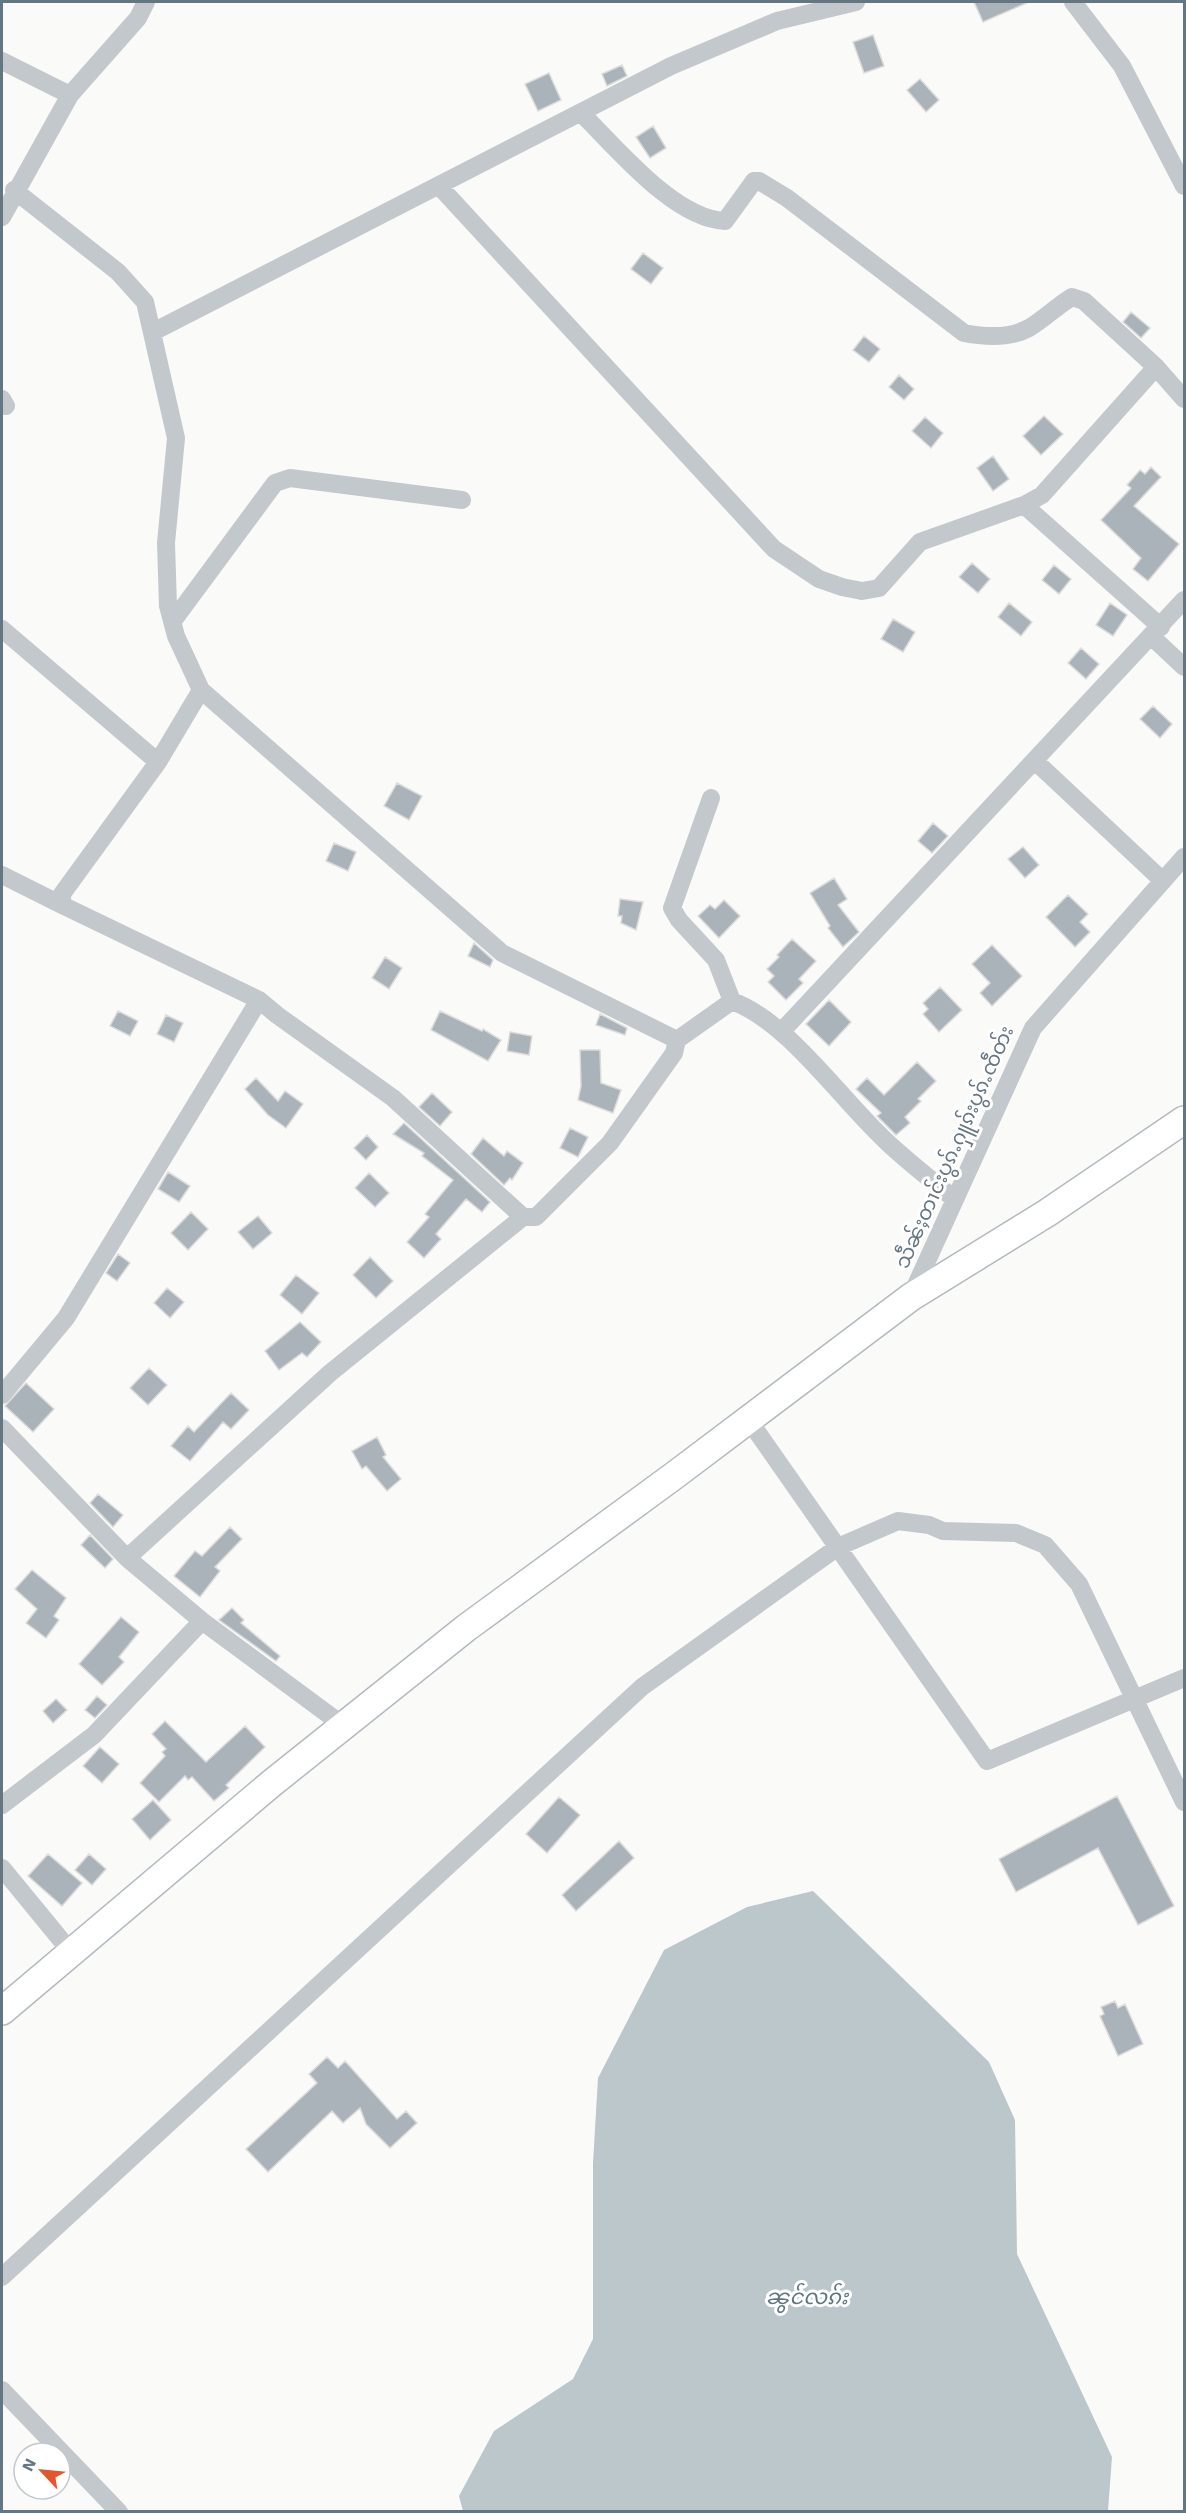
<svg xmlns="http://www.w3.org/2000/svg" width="1186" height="2513" viewBox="0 0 1186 2513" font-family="'Work Sans','Noto Sans Myanmar',sans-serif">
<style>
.water{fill:#bbc7cb}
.building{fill:#aab3b9;stroke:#dcdcda;stroke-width:1.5}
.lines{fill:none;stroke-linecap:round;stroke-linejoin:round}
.secondary-casing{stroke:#b3babf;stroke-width:30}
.street{stroke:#c3c8cc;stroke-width:18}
.secondary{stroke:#fff;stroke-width:27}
.labels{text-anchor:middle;stroke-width:6;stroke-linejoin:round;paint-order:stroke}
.street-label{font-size:20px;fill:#657683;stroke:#fff}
.water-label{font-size:21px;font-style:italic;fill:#60757c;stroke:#fff}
</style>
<rect width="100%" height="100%" fill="#fafaf8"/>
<path class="water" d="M813,1891l176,171 26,58 2,134 95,203 -4,54h-645l-4,-15 35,-65 79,-52 20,-40v-176l5,-85 66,-128 83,-43z"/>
<path class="building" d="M974,2h55l-46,20z
M873,35l11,31 -20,7 -11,-31z
M622,65l5,11 -20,10 -5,-12z
M549,73l12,27 -23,11 -13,-27z
M920,79l19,21 -13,12 -19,-22z
M653,126l13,22 -16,10 -14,-21z
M643,253l20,15 -12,16 -20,-15z
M1131,312l19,16 -9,10 -18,-16z
M864,336l16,13 -11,13 -16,-12z
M899,375l15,14 -10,11 -15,-13z
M1044,416l19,18 -22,21 -18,-19z
M925,417l18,16 -12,15 -19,-17z
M993,456l16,23 -16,12 -16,-23z
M1151,467l10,10 -27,29 45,38 -31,37 -15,-12 8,-11 -40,-38 30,-32 -4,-3 13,-15 5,4z
M972,563l18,16 -12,14 -19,-16z
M1054,565l17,14 -12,15 -17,-14z
M1009,603l23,19 -11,14 -23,-19z
M1110,603l17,12 -14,21 -17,-11z
M893,619l22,13 -12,20 -22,-13z
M1081,648l18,16 -13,15 -18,-16z
M1153,706l19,18 -12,14 -20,-19z
M397,783l25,13 -13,24 -25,-14z
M933,823l15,13 -16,17 -14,-12z
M334,843l22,9 -8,19 -22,-10z
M1023,847l16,18 -14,13 -17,-19z
M834,878l13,21 -9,6 21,27 -16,15 -15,-19 2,-2 -20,-33z
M1068,895l20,19 -8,8 10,10 -15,15 -29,-30z
M620,899l23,3 -7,28 -15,-7 1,-7h-4z
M724,900l16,16 -21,22 -21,-22 12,-11 5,4z
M792,939l24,22 -17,18 4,4 -17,17 -18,-18 6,-6 -7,-7 12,-12 -2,-2z
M474,943l19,17 -3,7 -22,-11z
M992,945l30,31 -30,30 -12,-13 10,-10 -18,-19z
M385,957l17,11 -13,21 -17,-11z
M940,987l22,23 -23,22 -16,-18 5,-5 -5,-6z
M829,1000l22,22 -22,24 -23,-22z
M118,1011l20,10 -8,15 -20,-10z
M440,1011l42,20 1,-2 18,11 -13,21 -57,-31z
M600,1014l27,14 -2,7 -29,-10z
M166,1015l17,8 -9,19 -17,-8z
M510,1032l22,4 -3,19 -22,-4z
M580,1050h20l1,33 20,7 -8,23 -35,-13 3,-14z
M917,1062l19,19 -18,18 3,2 -16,16 5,6 -14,12 -19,-19 4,-3 -25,-24 11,-11 17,17z
M256,1078l22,23 7,-10 18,13 -17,24 -18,-13 -23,-26z
M432,1093l20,19 -12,14 -21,-19z
M404,1123l86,79 -8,10 -16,-13 -30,35 5,5 -17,19 -17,-16 22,-25 -4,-3 28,-34 -31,-24 2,-3 -31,-19z
M570,1128l18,9 -10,20 -18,-9z
M367,1135l11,12 -12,13 -12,-12z
M483,1138l21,18 3,-5 16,12 -11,17 -2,-2 -6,7 -33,-31z
M168,1172l22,14 -11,16 -21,-13z
M369,1173l20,20 -14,14 -20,-19z
M191,1212l17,17 -20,21 -17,-17z
M258,1216l14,17 -19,16 -15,-17z
M118,1254l12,9 -13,18 -11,-8z
M370,1257l23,24 -17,17 -23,-23z
M296,1275l23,18 -17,21 -22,-19z
M167,1288l17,14 -14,16 -16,-15z
M300,1322l21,20 -14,15 -5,-4 -23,17 -14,-19z
M149,1368l18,17 -19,20 -18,-17z
M26,1383l28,26 -21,23 -28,-26z
M231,1393l18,17 -18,19 -8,-7 -33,39 -19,-15 17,-20 6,6z
M377,1437l9,18 -3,2 18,22 -14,12 -21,-25 -4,3 -10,-18z
M98,1494l25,21 -10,12 -23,-24z
M230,1527l12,12 -27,28 5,4 -20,26 -26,-21 21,-25 7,5z
M90,1535l23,24 -8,9 -24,-23z
M32,1570l34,28 -12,18 5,4 -13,18 -20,-15 11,-14 -22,-20z
M232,1608l12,12 -3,3 39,33 -4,5 -57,-41z
M121,1617l18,15 -20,25 5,5 -22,23 -23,-21z
M97,1696l10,9 -12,13 -10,-8z
M56,1699l11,11 -14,13 -10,-12z
M165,1721l41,41 39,-36 20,21 -39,38 3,3 -15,13 -22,-24 -4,3 -3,-4 -26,26 -19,-19 25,-27 -3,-4 4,-3 -14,-15z
M100,1747l19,17 -17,19 -19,-17z
M1117,1796l57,110 -36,19 -40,-77 -82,44 -17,-33z
M559,1797l21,18 -33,38 -21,-19z
M153,1800l18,20 -21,20 -18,-21z
M619,1841l15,17 -58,53 -14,-16z
M48,1854l34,29 -20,23 -34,-30z
M89,1854l17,15 -14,16 -17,-15z
M1115,2001l3,7 7,-4 18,40 -25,12 -18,-40 4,-2 -3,-7z
M327,2057l11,11 7,-7 52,58 9,-8 11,12 -27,25 -24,-24 -6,-16 -17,15 -11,-12 -64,61 -22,-23 71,-66 -8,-9z"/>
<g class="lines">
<defs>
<path id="secondary" d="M2,2011l270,-228 194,-155 209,-153 236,-178 136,-84 137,-93"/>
</defs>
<use href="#secondary" class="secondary-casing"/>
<path class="street" d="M1073,2l49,64 62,120
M2,61l68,34
M581,113c35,34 93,106 144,108l29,-40h5l28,17 177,135c21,4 45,6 65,-5 15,-9 28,-22 43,-31l12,4 72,66 28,32
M439,186l335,363 45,30 23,8 20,4 17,-3 41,-46 104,-37 18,-10 114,-128
M14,190l104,82 27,30 31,136 -10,105 2,63 8,30 25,54 301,263 175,87
M2,217l68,-122 68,-77 8,-16
M153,332l518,-266 106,-45 79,-19
M2,399l4,7
M1024,505l137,122
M173,621l102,-138 15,-5 172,22
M2,629l156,133
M1152,637l32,30
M201,690l-43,72 -96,132v11l197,95 18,15 116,83 130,119
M1036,762l127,119
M711,798l-39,110 7,12 37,40 16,41
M2,875l60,30
M781,1032l403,-432
M911,1296l122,-268 151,-171
M2,1395l64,-77 193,-318
M748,1419l239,342 197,-83
M2,1428l125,130 75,63 142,105
M127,1558l203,-185 193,-156h13l74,-74 64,-90 3,-13 55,-39c57,21 109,99 155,141 21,20 45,38 67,57
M2,1805l92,-70 108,-114
M2,1868l69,84
M2,2277l640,-590 196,-140 60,-26 31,4 14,6 73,2 29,12 34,39 105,218
M2,2390l117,122"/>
<use href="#secondary" class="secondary"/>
</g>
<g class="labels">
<g class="street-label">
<text transform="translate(954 1147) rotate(-66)" y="7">သဵၼ်ႈတၢင်းပွၵ်ႉႁူၵ်းပွၵ်ႉၸဵတ်း</text>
</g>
<g class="water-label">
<text x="807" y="2304">ၼွင်လၵ်း</text>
</g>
</g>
<rect width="1186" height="2513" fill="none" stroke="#657683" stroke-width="6"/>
<g transform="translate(42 2471) rotate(296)"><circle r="28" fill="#ffffff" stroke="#c1c8cd" stroke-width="1.5"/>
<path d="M0-4.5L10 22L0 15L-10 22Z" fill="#e4572e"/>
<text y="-9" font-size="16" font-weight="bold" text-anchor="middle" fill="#657683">N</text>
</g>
</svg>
